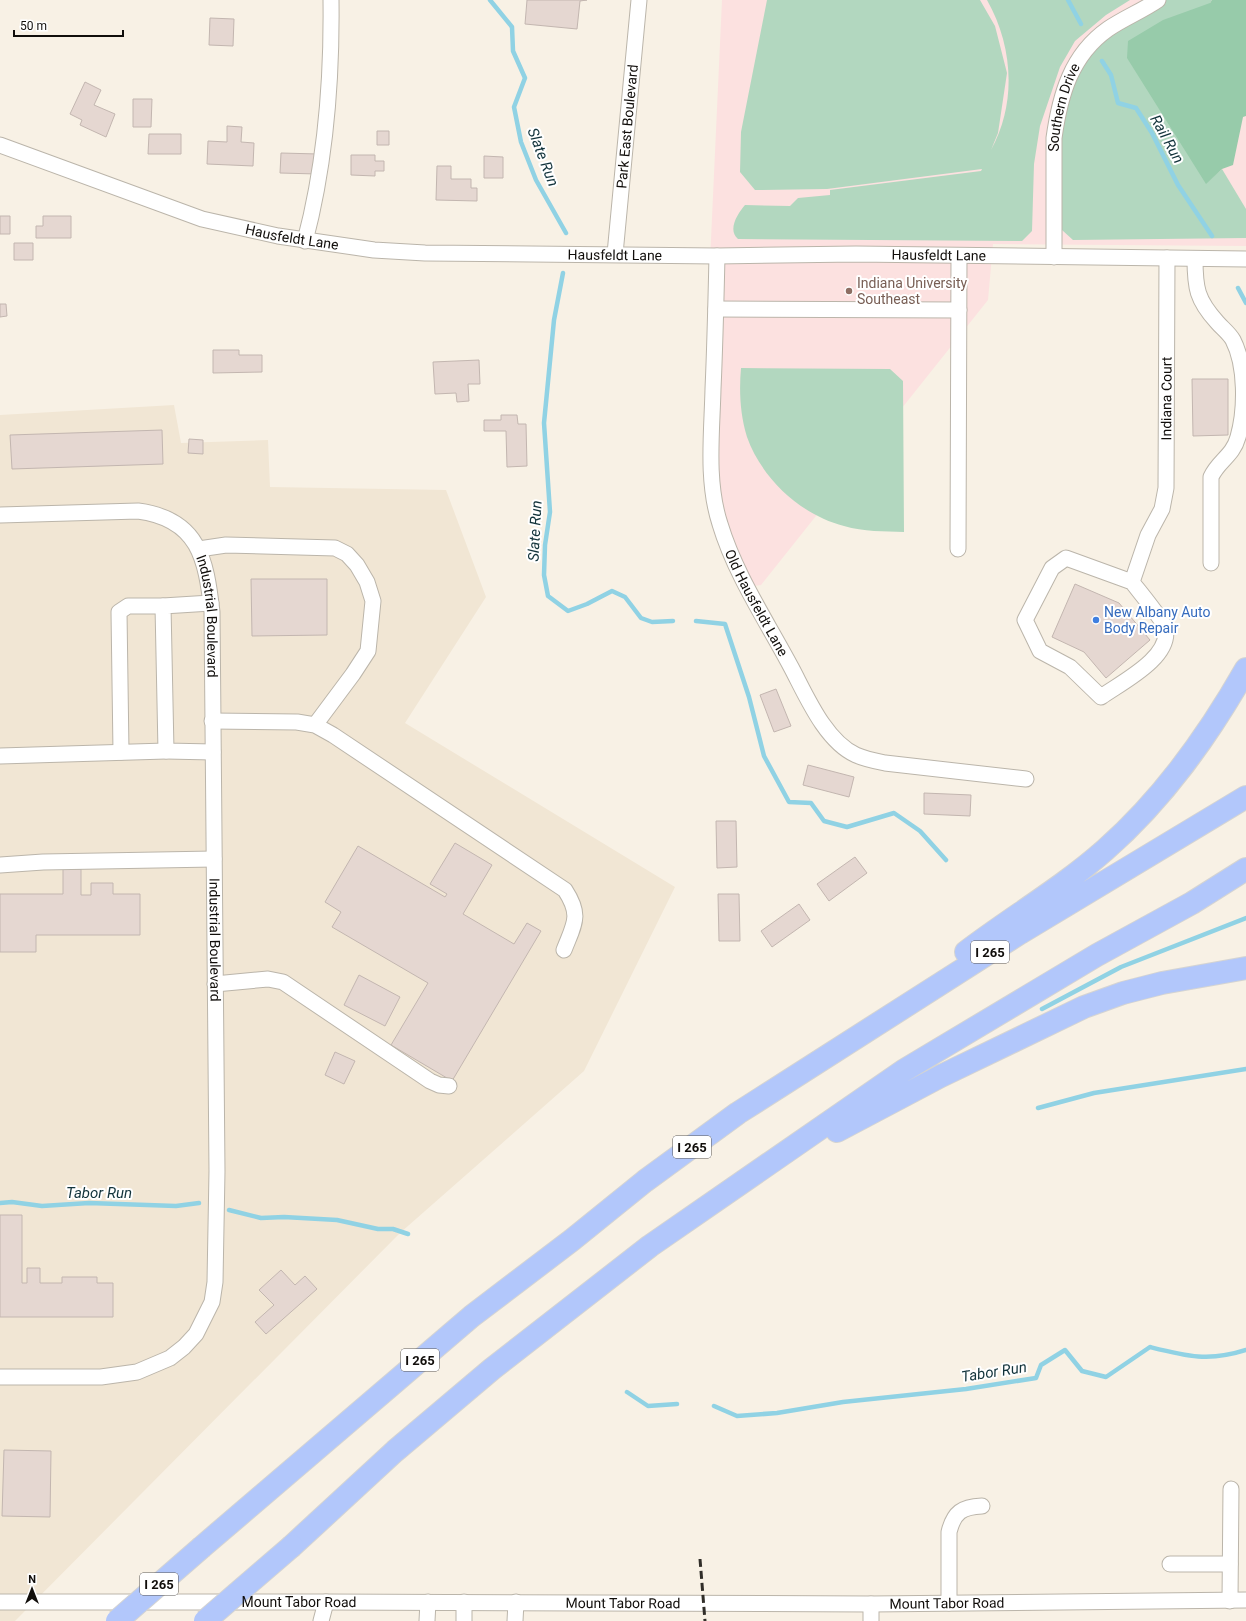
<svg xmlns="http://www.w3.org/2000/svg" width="1246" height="1621" viewBox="0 0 1246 1621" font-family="Roboto,sans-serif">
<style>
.commercial{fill:#fce1e0}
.built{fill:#f1e6d4}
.green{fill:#b2d7bf}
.forest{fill:#97cbaa}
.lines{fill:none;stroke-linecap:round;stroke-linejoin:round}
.stream{stroke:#90d2e4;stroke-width:4.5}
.building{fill:#e5d7d1;stroke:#c3b6b0}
.minor-casing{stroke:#bbb5aa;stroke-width:17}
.highway-casing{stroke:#d4d4d3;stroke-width:24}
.minor{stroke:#fff;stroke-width:15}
.highway{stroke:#b2c7fb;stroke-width:22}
.rail{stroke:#312e29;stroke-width:3;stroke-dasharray:8 4;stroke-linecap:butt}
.highway-bridge-casing{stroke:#d4d4d3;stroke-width:24;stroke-linecap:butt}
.highway-bridge{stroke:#b2c7fb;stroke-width:22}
.education-dot{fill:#8d6e63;stroke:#fff;stroke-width:1.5}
.shop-dot{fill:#3f7fe0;stroke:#fff;stroke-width:1.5}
.labels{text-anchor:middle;stroke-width:4;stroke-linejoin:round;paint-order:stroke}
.shield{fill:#fff;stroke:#585654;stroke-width:1}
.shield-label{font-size:13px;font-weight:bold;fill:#110e0b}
.street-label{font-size:14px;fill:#110e0b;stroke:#fff}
.education-label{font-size:14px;fill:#785e54;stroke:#fff;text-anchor:start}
.shop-label{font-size:14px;fill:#366cbe;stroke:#fff;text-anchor:start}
.water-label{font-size:15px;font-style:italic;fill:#12333b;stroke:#fff}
</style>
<rect width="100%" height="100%" fill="#f8f1e5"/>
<path class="commercial" d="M722,0h524v246l-253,-2 -5,56 -227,285 -21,3 -26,-55 -10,-48 5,-202z"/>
<path class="built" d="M174,405l7,38 87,-3 2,47 176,3 40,107 -81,126 270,164 -91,184 -184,162 -385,388h-15v-1206z"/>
<path class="green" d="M767,0h213l15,26 12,47 -9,60 -7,17c26,-47 22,-104 -4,-150h143l-24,15 -31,26 -15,26 -20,59 -6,38 -2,67 -10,10 -284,-2c-11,-9 0,-26 7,-34l45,1 8,-8 32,-3v-5l151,-19 1,-2 -155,20 -72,1 -15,-18 1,-40z
M1158,0h54l-2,3 -4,180 16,-14 24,40v29l-173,2 -11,-10 -4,-21 3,-73 9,-47 18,-37z
M741,368l149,1 13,12 1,151c-20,-1 -40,0 -60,-6 -43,-11 -82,-47 -97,-89 -7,-23 -8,-46 -6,-69z"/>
<path class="forest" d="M1212,0h34v116l-3,1 -10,48 -11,4 -16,15 -79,-126 1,-17 35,-21 47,-17z"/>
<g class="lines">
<path class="stream" d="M490,0l22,27 1,24 12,27 -11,29 7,35 15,38 30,53
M1068,0l13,24
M1102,61l9,14 7,28 18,5 16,25 26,52 34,51
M563,273l-9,47 -10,103 6,89 -5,33 -1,30 4,21 20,15 19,-7 25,-13 13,6 16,21 11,4 21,-1
M1238,288l8,15
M696,621l29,3 24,73 15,59 25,46 22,1 13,18 23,6 47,-14 26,18 26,29
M1042,1009l79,-42 125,-49
M1038,1108l56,-15 152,-24
M0,1203l12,-1 30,4 47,-3 87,3 23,-3
M229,1210l32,8 23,-1 53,3 41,9h15l15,5
M627,1392l21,14 29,-2
M714,1406l23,10 40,-3 66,-11 123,-13 70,-11 5,-13 24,-15 17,21 24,6 44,-30c36,9 59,15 96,3"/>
</g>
<path class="building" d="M527,0h60l-7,1 -3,28 -52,-5z
M210,18l24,1 -1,27 -24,-1z
M85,82l16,8 -7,15 21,9 -9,23 -26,-12 2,-5 -12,-6z
M133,99h19l-1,28h-18z
M227,126l15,1 -1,15 13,1 -1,23 -46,-2 1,-23 19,1z
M377,131h12v14h-12z
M149,134h32v20h-33z
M281,153l37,1 -1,20 -37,-1z
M351,155h24v6h9v10h-9v5l-24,-1z
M484,156l19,1v21h-19z
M437,166h14v13h20v9h6v13l-41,-1z
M0,216h10v18h-10z
M43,216h28v22h-35v-12h7z
M14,243h19v17h-19z
M0,304h6l1,12 -7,1z
M213,350h26v5h23v17l-49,1z
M479,360l1,24h-12l1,17 -12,1 -1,-9 -21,1 -2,-32z
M1192,379h36v56l-35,1z
M501,415h16l1,9h8l1,42 -20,1 -1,-36h-22v-11h17z
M162,430l1,34 -151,5 -2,-34z
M189,439l14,1v14l-15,-1z
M251,579h76v56l-75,1z
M1075,584l44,19 31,37 -44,38 -22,-26 -32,-15z
M776,689l15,37 -17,6 -14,-37z
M808,765l46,12 -5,20 -46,-12z
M924,793l47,2 -1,21 -46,-2z
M716,821h20l1,46 -20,1z
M455,843l37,22 -29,49 51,30 13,-21 14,8 -89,150 -61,-36 37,-62 -96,-56 9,-15 -16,-10 33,-56 87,51 2,-3 -17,-10z
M855,857l12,16 -38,28 -12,-17z
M63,869h18v26h10v-12h22v11h27v41h-104v17h-36v-58h63z
M718,894h21l1,47h-21z
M799,904l11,16 -38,27 -11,-16z
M359,975l41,22 -15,29 -41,-21z
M335,1052l20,9 -11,23 -19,-9z
M0,1215h22v68h5v-15h13v15h22v-6h35v6h16v34h-113z
M281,1270l14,15 10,-9 12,13 -51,45 -11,-12 19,-17 -15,-15z
M4,1450l47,1 -1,66 -48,-1z"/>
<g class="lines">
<defs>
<g id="minor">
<path id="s1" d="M0,145l202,74 76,17 96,14 51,3 292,3 139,-2 390,5"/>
<path d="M305,241c20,-76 27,-163 26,-241"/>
<path id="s2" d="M615,254l24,-254"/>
<path id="s3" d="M717,256c-1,44 -2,89 -4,133 -1,44 -7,92 7,135 15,50 46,96 71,143 15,28 34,74 65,88 9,4 19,6 29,8l141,16"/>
<path id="s4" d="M1054,257v-119c6,-43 17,-83 54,-109 16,-11 34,-18 50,-29"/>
<path d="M1195,259c0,29 2,41 22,63 5,6 12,11 16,18 13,25 13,69 5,97 -5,19 -20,24 -27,40v86"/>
<path d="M716,309l243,1"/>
<path id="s5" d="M0,515l138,-4c61,8 68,48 74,101l5,559 -2,111 -3,20 -16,32 -12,13 -14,11 -33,14 -36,5h-101"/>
<path d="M199,549l27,-4 109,3 12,6 10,11 10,17 6,19 -5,50 -15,23 -38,51"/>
<path d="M958,549l1,-293"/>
<path id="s6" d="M1132,582c6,8 31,38 33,45 8,30 -43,55 -64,70l-31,-30 -30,-16 -15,-31 27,-52 14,-10 66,24 16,-47 14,-26 4,-21 1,-230"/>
<path d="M211,603l-48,3 3,145 47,1"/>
<path d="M212,721l85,1 18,3 18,10 232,155c17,26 9,34 -1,60"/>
<path d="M121,752l-2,-140 9,-6h35"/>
<path d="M0,756l166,-5"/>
<path d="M0,865l43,-3 171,-3"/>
<path d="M215,984l53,-5 15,3 147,99 9,4 10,1"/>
<path d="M1170,1564h60"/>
<path d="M1230,1601l1,-112"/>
<path id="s7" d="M0,1602h326l545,2 375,-4"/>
<path d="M464,1602v19"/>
<path d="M949,1603v-71c5,-20 13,-25 33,-26"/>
<path d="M871,1604v17"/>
<path d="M321,1621l5,-19"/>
<path d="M427,1621l1,-19"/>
<path d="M515,1621l1,-19"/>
</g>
<path id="highway" d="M966,952c46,-35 96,-64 139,-102 59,-52 103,-114 141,-181
M837,1131l104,-55 143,-69 39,-14 39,-10 84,-15
M292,1546l103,-95 97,-82 158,-123 253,-175 194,-116 95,-52 54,-34
M202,1547l270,-231 100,-76 73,-59 93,-68 282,-180 226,-136"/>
</defs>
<use href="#minor" class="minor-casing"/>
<use href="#highway" class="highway-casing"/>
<use href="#minor" class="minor"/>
<use href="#highway" class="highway"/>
<path class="rail" d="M700,1559l5,62"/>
<defs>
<path id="highway-bridge" d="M117,1621l85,-74
M205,1621l87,-75"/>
</defs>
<use href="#highway-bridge" class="highway-bridge-casing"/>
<use href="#highway-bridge" class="highway-bridge"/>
</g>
<circle class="education-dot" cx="849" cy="291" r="4"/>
<circle class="shop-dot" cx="1096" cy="620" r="4"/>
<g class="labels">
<g class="shield">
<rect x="971" y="941" width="38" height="22" rx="3"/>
<rect x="673" y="1136" width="38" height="22" rx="3"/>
<rect x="401" y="1349" width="38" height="22" rx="3"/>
<rect x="140" y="1573" width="38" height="22" rx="3"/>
</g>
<g class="shield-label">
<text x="990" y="957">I 265</text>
<text x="692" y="1152">I 265</text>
<text x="420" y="1365">I 265</text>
<text x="159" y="1589">I 265</text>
</g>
<g class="street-label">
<text dy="5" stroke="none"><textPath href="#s4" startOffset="151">Southern Drive</textPath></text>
<text dy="5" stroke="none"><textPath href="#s2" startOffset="128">Park East Boulevard</textPath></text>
<text dy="5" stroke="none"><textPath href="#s1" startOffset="307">Hausfeldt Lane</textPath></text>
<text dy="5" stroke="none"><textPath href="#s1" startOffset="631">Hausfeldt Lane</textPath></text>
<text dy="5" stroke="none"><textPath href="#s1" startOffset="955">Hausfeldt Lane</textPath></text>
<text dy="5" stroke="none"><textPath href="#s6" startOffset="604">Indiana Court</textPath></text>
<text dy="5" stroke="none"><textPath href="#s3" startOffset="356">Old Hausfeldt Lane</textPath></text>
<text dy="5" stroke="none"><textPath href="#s5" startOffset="281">Industrial Boulevard</textPath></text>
<text dy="5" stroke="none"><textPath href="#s5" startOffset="605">Industrial Boulevard</textPath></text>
<text dy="5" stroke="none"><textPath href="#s7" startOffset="299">Mount Tabor Road</textPath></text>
<text dy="5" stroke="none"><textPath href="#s7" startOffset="623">Mount Tabor Road</textPath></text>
<text dy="5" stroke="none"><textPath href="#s7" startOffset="947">Mount Tabor Road</textPath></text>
</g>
<g class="education-label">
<text x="857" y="288">Indiana University<tspan x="857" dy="16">Southeast</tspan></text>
</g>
<g class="shop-label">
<text x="1104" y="617">New Albany Auto<tspan x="1104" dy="16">Body Repair</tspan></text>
</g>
<g class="water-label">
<text transform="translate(1167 139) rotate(61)" y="5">Rail Run</text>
<text transform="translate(543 157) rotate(69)" y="5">Slate Run</text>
<text transform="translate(535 531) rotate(-87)" y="5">Slate Run</text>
<text x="99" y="1198">Tabor Run</text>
<text transform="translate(994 1372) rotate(-9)" y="5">Tabor Run</text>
</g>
</g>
<g transform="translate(32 1589)" stroke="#ffffff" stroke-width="3" paint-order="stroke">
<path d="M0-3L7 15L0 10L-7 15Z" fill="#110e0b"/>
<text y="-6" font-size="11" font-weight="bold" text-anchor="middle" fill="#110e0b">N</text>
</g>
<path d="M14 30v6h109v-6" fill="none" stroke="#110e0b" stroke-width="2"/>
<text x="20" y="30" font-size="12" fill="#110e0b" stroke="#ffffff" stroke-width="3" paint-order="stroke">50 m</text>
</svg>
